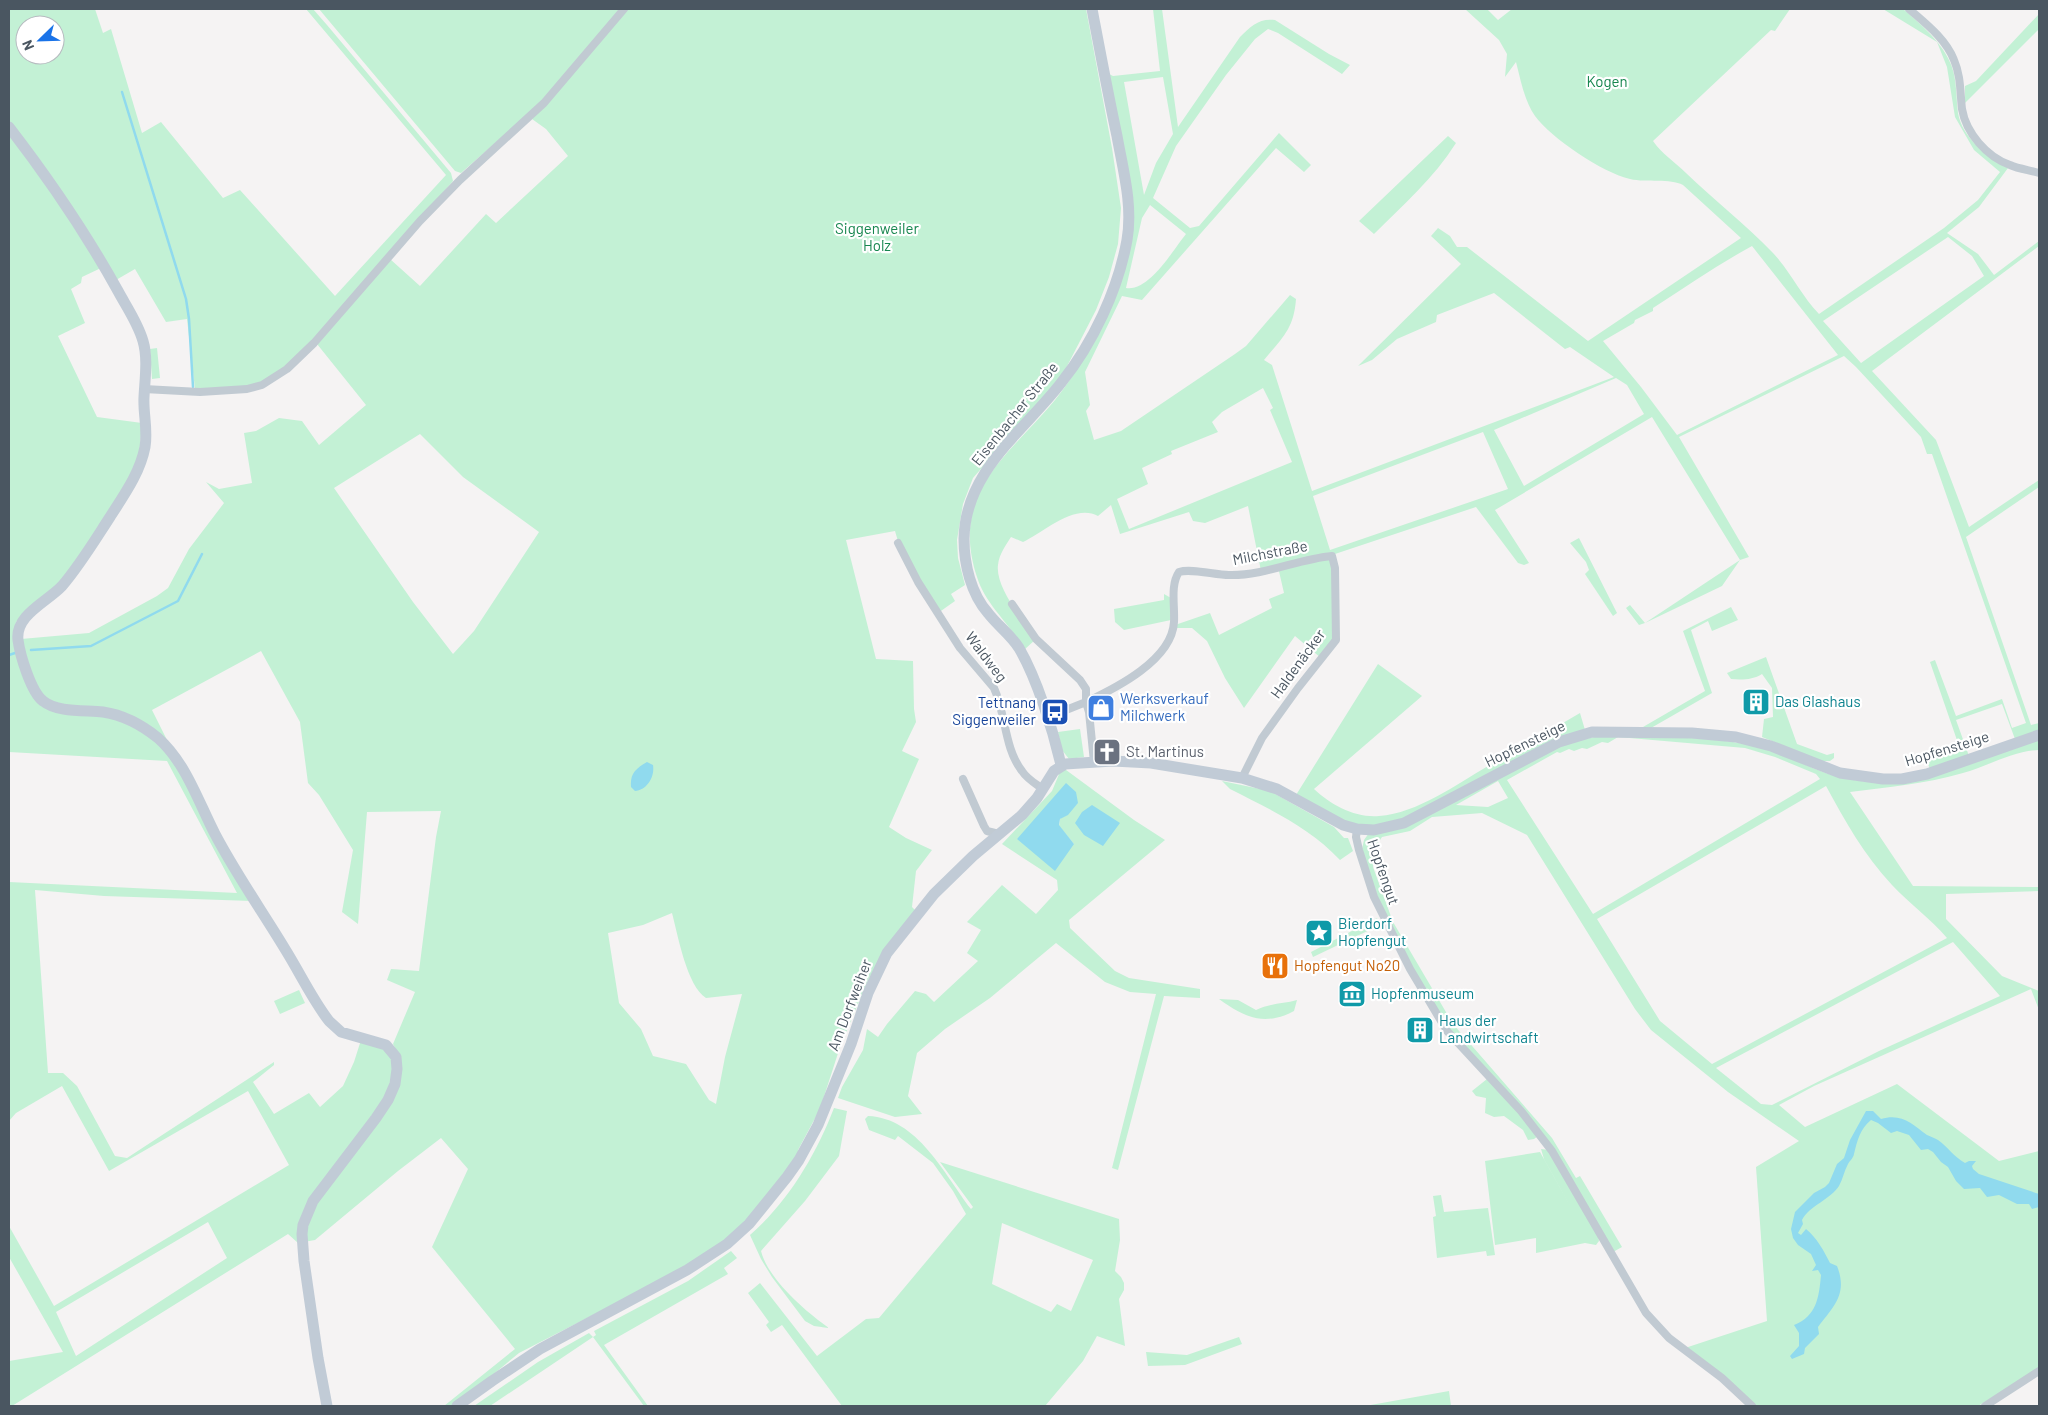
<svg xmlns="http://www.w3.org/2000/svg" width="2048" height="1415" viewBox="0 0 2048 1415" font-family="Barlow,sans-serif">
<style>
.green{fill:#c3f1d5;fill-rule:evenodd}
.water{fill:#90daee}
.lines{fill:none;stroke-linecap:round;stroke-linejoin:round}
.stream{stroke:#90daee;stroke-width:2.5}
.street{stroke:#c1cad2;stroke-width:8}
.secondary{stroke:#c1cbd6;stroke-width:11}
.labels{text-anchor:middle;stroke-width:4.5;stroke-linejoin:round;paint-order:stroke}
.park-label{font-size:15px;fill:#17864f;stroke:#fff}
.street-label{font-size:15px;fill:#4a5661;stroke:#fff}
.shop-label{font-size:15px;fill:#366cbe;stroke:#fff;text-anchor:start}
.culture-label{font-size:15px;fill:#0d838f;stroke:#fff;text-anchor:start}
.transit-label{font-size:15px;fill:#164399;stroke:#fff;text-anchor:end}
.worship-label{font-size:15px;fill:#5b616d;stroke:#fff;text-anchor:start}
.food-label{font-size:15px;fill:#c56008;stroke:#fff;text-anchor:start}
</style>
<rect width="100%" height="100%" fill="#f5f3f3"/>
<path class="green" d="M9,9h86l8,24 8,-4 31,104 19,-11 62,76 17,-8 95,106 111,-121 -140,-166h7l14,16 124,148 2,8 -139,160 -28,27 -25,15 -22,6h-44l-8,-70 -21,3 -31,-53 -19,11 -107,-159zM25,25h30v30h-30z
M319,9h302l-79,93 -81,71 -6,-2z
M628,9h458l26,139 9,60 -3,36 -9,33 -13,33 -34,66 -89,102 -10,26 -6,36 1,18 7,27 -14,9 4,7 -17,12c-17,-26 -36,-53 -43,-82l-49,9 30,119 37,2 1,48 2,13 -14,29 17,8 -30,68 17,11 26,12 -16,21 -4,36 3,3 -24,31 -23,39 -28,67 -20,62 -22,41v4l-29,42 -30,33 -35,29 -185,95 -64,53h-11l71,-57 -83,-102 36,-78 -27,-31 -43,33 -83,69 -17,3 -10,-9 -276,172h-3v-45l54,-9 -54,-95v-31l45,80 235,-141 -41,-74 -139,80 -47,-85 -46,27 -7,8v-239l228,11 -70,-132 -158,-9v-622l71,102 21,36 -19,9 -1,6 -10,6 14,34 -27,13 39,81 45,6 -3,34 -11,25 -28,45 -40,55 -44,40c-2,16 2,30 7,45 3,13 8,31 20,39 10,7 22,6 33,7 35,3 60,8 86,34 23,23 35,57 49,85 12,23 27,46 41,69l-148,-5 -69,-6 13,183h15l14,13 38,70 12,2 147,-96v3l-21,17 21,32 35,-21 11,14 23,-21 11,-24 7,-22c26,6 35,12 32,40l7,-5v-17l-7,-14 22,-52 -28,-12 4,-11 28,2 17,-134 5,-26 -74,1 -9,112 -16,-12 11,-62 -34,-55 -11,-12 -8,-61 -39,-71 -109,59 19,38c-16,-15 -33,-30 -54,-36 -24,-8 -60,3 -77,-19 -12,-14 -15,-37 -19,-54l68,-6 68,-37 11,-8 21,-39 35,-46 -18,-21 13,7 33,-6 -8,-50 12,-2 23,-13 23,3 17,24 47,-40 -49,-61 73,-85 30,27 66,-72 10,9 72,-67 -22,-27 -14,-10 14,-14zM420,434l43,43 76,55 -65,99 -21,23 -40,-52 -79,-114zM672,913c6,23 15,73 34,85l36,-4 -17,63 -9,47 -7,-4 -23,-36 -33,-8 -12,-27 -22,-26 -11,-70 35,-8zM208,1222l19,36 -151,98 -20,-44z
M1153,9h9l16,118 62,-90c11,-11 19,-19 35,-17l54,34 21,11 -8,9 -64,-41 -10,-4 -13,10 -29,36 -50,71 -23,52 37,30 9,-2 80,-93 32,32 -7,7 -28,-24 -134,152 -20,-4 -37,76 5,33 -4,6 8,29 27,-9 114,-77 11,-8 44,-51 6,4c-2,30 -14,39 -32,61l8,5 40,126 302,-114 -44,-30 -5,2 -71,-56 -57,22 -1,7 -39,17 -25,21 -14,6 103,-102 -30,-28 7,-8 12,8 7,11h10l121,94 153,-103 -58,-53c-13,-7 -36,-2 -53,-6 -27,-6 -79,-41 -95,-63 -11,-16 -14,-35 -19,-54l-11,15 2,-23 -8,-14 -34,-31h22l11,11 14,-11h278l-15,22 -4,-1 -118,111c9,13 22,21 33,32 28,27 59,51 87,80 17,18 28,42 46,61l125,-86 34,-28 22,-28 -26,-22 -19,-33 -8,-50 -10,-25 -54,-33h20c18,15 41,35 49,58 5,15 4,30 6,46 4,25 30,44 50,55l-29,39 -32,26 31,21 16,21 45,-34v5l-167,125 64,69 33,87 70,-47v7l-73,50 65,188 8,-2v8l-24,8 -13,-35 -46,16 13,36 -39,13 -4,-10 33,-13 -29,-84 5,-2 21,56 46,-17 10,29 14,-5 -94,-269h-5l-6,-17 -65,-70 -12,-11 -165,81 70,120 -9,3 -18,26 -77,37 -6,2 -13,-17 4,-3 15,18 95,-63 -88,-143 -157,93 34,53 -5,2 -6,-2 -42,-56 -144,48 5,82 -16,21 -26,-22 -51,72 -19,-30 -18,-37 -15,-13h-15l-2,-3 35,-12 9,22 53,-27 -3,-9 15,-6 -6,-26 -17,4 -13,-65 -43,17 -12,-2 -4,-9 -69,22 -9,-29 -13,11c-24,-13 -55,17 -75,26l-12,-5c-5,8 -12,17 -13,28 -3,22 26,57 38,74l-12,11c-13,-26 -38,-44 -47,-73 -31,-94 45,-128 90,-193 21,-29 32,-63 45,-96 5,-11 19,-38 20,-49 1,-15 -5,-33 -7,-48 -5,-39 -10,-78 -16,-117l4,2 47,-5zM1163,77l10,57 -17,29 -12,32 -20,-113zM1150,205l36,29c-13,16 -37,58 -60,54l16,-70zM1948,237l24,19 12,20 -123,87 -38,-42zM1752,246l86,109 -161,80 -36,-48 -38,-46 31,-18 1,-3 18,-9v-3c33,-21 64,-43 99,-62zM1616,378l11,7 17,29 -120,72 -30,-56zM1263,388l10,20 -3,2 22,52 -163,67 -12,-30 31,-15 -6,-16 30,-14 -1,-3 47,-19 -6,-10 10,-10zM1483,432l25,57 -178,61 -17,-54z
M2039,14v15l-74,74v-17l11,-5z
M1448,136l8,7c-22,35 -53,62 -82,91l-15,-13z
M157,348l3,30 -8,1 -2,-30z
M1579,538l38,75 -4,3 -28,-42 4,-4 -3,-8 -16,-19z
M1164,594l7,4v22l-47,10 -9,-8 -1,-13 50,-9z
M1731,607l7,13 -26,11 -4,-10 -17,9 21,63 -61,35 -8,-1 62,-36 -22,-60z
M1766,657l31,87 30,11 7,-2v5l-4,3h-9l-59,-24 2,-18 9,-2 -1,-29 -10,-14c-9,6 -21,6 -31,5l-4,-6z
M1378,664l44,32 -108,93c17,16 41,29 65,27 39,-3 76,-31 109,-50 31,-18 62,-35 92,-53l5,17 -181,88c-9,3 -20,8 -30,8 -29,2 -55,-18 -78,-31z
M1080,729l4,28 -15,2 -7,-9 -4,-18z
M1621,734c48,3 97,3 144,14 18,4 36,16 53,22 34,14 69,15 105,8l116,-40v12c-26,1 -51,16 -76,23 -38,11 -75,14 -113,19l63,94 126,1v4l-93,3v25l56,57 37,15v19l-8,-21 -217,97 -35,19 26,22 92,-43 102,77 40,-10v218l-61,37h-224l-35,-33 -34,-25 82,-27 -11,-154 43,-26 -71,-49 -77,-62 -16,-21 -108,-174 -45,-22 -50,4 -22,14 -28,6 -8,12 -1,18 20,55 60,102 99,114 24,40 4,-2 42,71 -9,5 -23,-42 -49,-79 -90,-98 -15,-23 -51,-93 -12,-33 -11,-35 2,-9 5,-7 32,-5 154,-80c22,-8 43,-13 66,-14zM1618,737l127,11 30,9 41,17 4,5 -227,135 -86,-134 50,-28 3,1 9,-4 5,2 8,-3 5,1 15,-7 6,1zM1498,781l10,17 -20,9 -32,-2zM1826,786c19,35 38,69 66,99 17,18 39,34 55,53l-235,126 -52,-43 -63,-102zM1953,942l47,54 -121,55 -107,54 -11,-1 -45,-36z
M1115,746l4,2 2,8 -19,1 -3,-5 4,-5z
M1062,767l72,53 31,20 -96,80 1,8 45,43 14,7 71,11v9l-36,-2 -46,174 -6,-2 44,-174 -26,-2 -25,-10 -49,-39 -66,55 -45,31 -28,24 -9,43 14,18 -27,3 -57,-19 4,-11 21,-37 4,-21 11,8 9,-13 28,-33 11,3 8,8 44,-41 -11,-8 14,-23 -14,-8 35,-37 34,29 22,-24 -1,-10 -55,-36 50,-53zM1078,803l-18,16 -1,7 15,18 -57,-5z
M1222,781l48,10 64,36 10,11h4l5,13 -13,9c-31,-33 -71,-51 -110,-71z
M1377,918l3,7 -67,32 -2,-5z
M299,990l6,13 -25,11 -6,-13z
M1219,999l19,1 18,10c14,-7 27,-6 41,-10l-3,11c-30,16 -50,6 -75,-12z
M1487,1079l35,37 16,20 -4,3 -6,1 -5,-10 -19,-14 -10,1 -9,-4 1,-15 -10,-2 -4,-5z
M834,1108l13,3 -8,45 -34,45 -44,50c7,28 45,61 68,77l-15,-2 -9,-5 -33,-44 -11,-18 -11,-24c38,-33 66,-80 84,-127z
M868,1116c50,2 76,58 103,93l2,-2 -33,-45 179,57 1,21 -5,31 6,6 3,6v7l-5,9 6,47 -28,-10 -14,25 -38,45h-203l-60,-81 -11,7 -5,-7 3,-3 -21,-29 12,-10 57,73 49,-37 13,-1 87,-104 -13,-23 -20,-28 -35,-27 -3,4 -26,-10 -4,-11zM1002,1223l91,37 -22,51 -14,-7 -6,8 -59,-28z
M1541,1149l8,1 49,85 1,6 -3,4 -11,-2 -49,10v-15l-41,7 -10,-84 55,-9 38,68 -34,-61z
M1441,1195l3,17 44,-4 7,47 -8,1 -1,-5 -49,7 -4,-41 3,-1 -3,-20z
M731,1251l6,7 -13,10 4,6 -124,71 44,61h-4l-51,-69 -103,69h-16l64,-44 51,-29 4,4 3,-2 -2,-4 94,-50z
M1239,1337l3,7 -57,21 -37,1 -2,-14 41,3z
M1449,1391l2,15h-86z"/>
<path class="water" d="M647,762l6,3c2,12 -6,25 -18,26l-4,-4c-1,-13 4,-18 16,-25z
M1066,783l10,9 2,11 -10,12 -8,4 -1,6 15,19 -19,27 -38,-32z
M1092,805l28,18 -17,23 -19,-11 -9,-12 7,-11z
M1866,1111h7l8,8c21,-6 31,5 46,16 4,2 8,3 11,5 10,7 16,17 27,23l4,-2h7l-4,5 1,3 6,5 60,20v13l-7,2 -3,-5h-12l-18,-9 -12,2 -7,-9 -16,1 -8,-8 -8,-14 -7,-5 -8,-10 -5,-3 -7,1 -12,-15 -12,-4 -6,2 -13,-10 -7,-3c-11,9 -14,21 -17,34 -1,5 -4,6 -6,10 -4,7 -5,15 -9,22 -8,13 -30,20 -37,34l1,4 -5,9 3,2 5,-6c11,9 18,22 24,34l7,3c11,28 -3,40 -19,61l1,7 -14,14 -1,6 -12,5 -2,-3 9,-10v-13l-5,-8c23,-9 25,-28 27,-50l-3,-5 -6,1 4,-6 -5,-11 -13,-9 -5,-7 -2,-9 4,-17 19,-19 11,-6 4,-4 8,-19 7,-6 6,-18z"/>
<g class="lines">
<path class="stream" d="M122,92l64,207 3,20 4,68
M31,650l60,-4 87,-45 24,-47
M9,655l6,-2"/>
<path class="street" d="M1909,9c16,14 37,30 45,51 7,16 6,32 8,49 4,24 25,48 48,56 9,4 19,5 29,8
M144,389l56,3 47,-3 15,-4 25,-16 27,-26 106,-122 40,-41 84,-77 80,-94
M898,543l20,39 42,66 34,40c12,26 10,60 28,83 5,8 14,13 21,18
M1012,604l24,35 44,41 6,9v13l-20,8 -18,12
M1094,762l-5,-50 -3,-10c30,-14 86,-42 88,-80 1,-16 -4,-37 5,-50 12,-4 36,3 50,3 35,1 69,-16 103,-19l3,12 1,72 -38,48 -36,50 -20,40
M963,779l21,47 3,5 12,3
M1357,829l-1,8 3,13 15,47 36,72 37,62 74,80 31,40 94,162 23,25 53,40 30,28
M1985,1406l54,-35"/>
<path class="secondary" d="M9,127c40,52 77,106 109,164 8,15 20,32 25,50 5,17 2,37 1,56 -1,16 4,33 1,50 -5,26 -21,48 -35,70 -15,23 -30,48 -48,69 -15,16 -47,29 -44,54 2,15 13,52 25,61 15,12 42,9 60,11 20,3 39,13 55,26 28,25 40,63 57,96 21,40 47,77 70,115 15,24 27,50 44,72l12,11 45,13 10,12 1,12 -2,15 -7,16 -12,18 -63,83 -10,24 -1,9 2,27 14,97 9,48
M1061,765c-8,-35 -24,-86 -42,-117 -8,-13 -22,-23 -31,-35 -17,-19 -24,-49 -24,-74 1,-68 59,-107 97,-156 32,-40 57,-93 66,-143 6,-35 -4,-70 -10,-104 -9,-42 -17,-85 -25,-127
M457,1406l35,-25 48,-32 147,-79 40,-26 22,-20 38,-47 12,-17 19,-35 33,-81 17,-51 19,-40 47,-59 39,-38 49,-41 15,-17 17,-27 11,-7 48,-3 38,2 91,15 35,11 66,36 14,4 17,1 30,-7 155,-81 33,-10 100,1 44,4 35,9 69,27 43,6h19l25,-5 112,-39"/>
</g>
<defs>
<symbol id="building-square" viewBox="-11 -11 22 22"><rect x="-9" y="-9" width="18" height="18" rx="4" fill="#0f9aa8" stroke="#fff"/><path d="M-4-6H4V6H1V3H-1V6H-4ZM-2.5-4.3h1.7v1.8h-1.7ZM.8-4.3h1.7v1.8H.8ZM-2.5-1h1.7V.8h-1.7ZM.8-1h1.7V.8H.8Z" fill="#fff"/></symbol>
<symbol id="shop-square" viewBox="-11 -11 22 22"><rect x="-9" y="-9" width="18" height="18" rx="4" fill="#3f7fe0" stroke="#fff"/><path d="M-5-2.5h2.3a2.7 3.5 0 0 1 5.4 0H5L5.5 6h-11ZM-1.5-2.5h3a1.5 2.3 0 0 0-3 0Z" fill="#fff"/></symbol>
<symbol id="bus-square" viewBox="-11 -11 22 22"><rect x="-9" y="-9" width="18" height="18" rx="4" fill="#1a4fb4" stroke="#fff"/><path d="M-5-6H5V4H4V6H2V4H-2V6H-4V4H-5ZM-3.5-4V0h7V-4ZM-3.5 1.2v1.5H-2V1.2ZM2 1.2v1.5H3.5V1.2Z" fill="#fff"/></symbol>
<symbol id="church-square" viewBox="-11 -11 22 22"><rect x="-9" y="-9" width="18" height="18" rx="4" fill="#6b7280" stroke="#fff"/><path d="M-1.2-6h2.4v3.5h3.3v2.4h-3.3V6h-2.4V-.1h-3.3v-2.4h3.3Z" fill="#fff"/></symbol>
<symbol id="sight-square" viewBox="-11 -11 22 22"><rect x="-9" y="-9" width="18" height="18" rx="4" fill="#0f9aa8" stroke="#fff"/><path d="M0-6L1.8-2.2L6-1.7L2.9 1.2L3.7 5.4L0 3.3L-3.7 5.4L-2.9 1.2L-6-1.7L-1.8-2.2Z" fill="#fff"/></symbol>
<symbol id="restaurant-square" viewBox="-11 -11 22 22"><rect x="-9" y="-9" width="18" height="18" rx="4" fill="#e8710a" stroke="#fff"/><path d="M-5-6h1v4h1v-4h1v4h1v-4h1v5L-1.5 .5V6h-2V.5L-5-1ZM5-6V6H3V1.5H1.5Q1.5-4 5-6Z" fill="#fff"/></symbol>
<symbol id="museum-square" viewBox="-11 -11 22 22"><rect x="-9" y="-9" width="18" height="18" rx="4" fill="#0f9aa8" stroke="#fff"/><path d="M0-6L6-3V-2H-6V-3ZM-5-1h2V3h-2ZM-1-1h2V3h-2ZM3-1h2V3H3ZM-6 4H6V6H-6Z" fill="#fff"/></symbol>
</defs>
<g fill-rule="evenodd">
<use href="#building-square" x="1740" y="686" width="32" height="32"/>
<use href="#shop-square" x="1085" y="692" width="32" height="32"/>
<use href="#bus-square" x="1039" y="696" width="32" height="32"/>
<use href="#church-square" x="1091" y="736" width="32" height="32"/>
<use href="#sight-square" x="1303" y="917" width="32" height="32"/>
<use href="#restaurant-square" x="1259" y="950" width="32" height="32"/>
<use href="#museum-square" x="1336" y="978" width="32" height="32"/>
<use href="#building-square" x="1404" y="1014" width="32" height="32"/>
</g>
<g class="labels">
<g class="park-label">
<text x="1607" y="87">Kogen</text>
<text x="877" y="234">Siggenweiler<tspan x="877" dy="17">Holz</tspan></text>
</g>
<g class="street-label">
<text transform="translate(1015 414) rotate(-51)" y="5">Eisenbacher Straße</text>
<text transform="translate(1270 553) rotate(-11)" y="5">Milchstraße</text>
<text transform="translate(986 657) rotate(53)" y="5">Waldweg</text>
<text transform="translate(1298 664) rotate(-54)" y="5">Haldenäcker</text>
<text transform="translate(1525 744) rotate(-26)" y="5">Hopfensteige</text>
<text transform="translate(1947 749) rotate(-17)" y="5">Hopfensteige</text>
<text transform="translate(1383 872) rotate(71)" y="5">Hopfengut</text>
<text transform="translate(850 1005) rotate(-69)" y="5">Am Dorfweiher</text>
</g>
<g class="shop-label">
<text x="1120" y="704">Werksverkauf<tspan x="1120" dy="17">Milchwerk</tspan></text>
</g>
<g class="culture-label">
<text x="1775" y="707">Das Glashaus</text>
<text x="1338" y="929">Bierdorf<tspan x="1338" dy="17">Hopfengut</tspan></text>
<text x="1371" y="999">Hopfenmuseum</text>
<text x="1439" y="1026">Haus der<tspan x="1439" dy="17">Landwirtschaft</tspan></text>
</g>
<g class="transit-label">
<text x="1036" y="708">Tettnang<tspan x="1036" dy="17">Siggenweiler</tspan></text>
</g>
<g class="worship-label">
<text x="1126" y="757">St. Martinus</text>
</g>
<g class="food-label">
<text x="1294" y="971">Hopfengut No20</text>
</g>
</g>
<rect width="2048" height="1415" fill="none" stroke="#4a5661" stroke-width="20"/>
<g transform="translate(40 40) rotate(247)"><circle r="24" fill="#ffffff" stroke="#b7bbc0"/>
<path d="M0-4L9 19L0 12L-9 19Z" fill="#1a73e8"/>
<text y="-8" font-size="14" font-weight="bold" text-anchor="middle" fill="#4a5661">N</text>
</g>
</svg>
